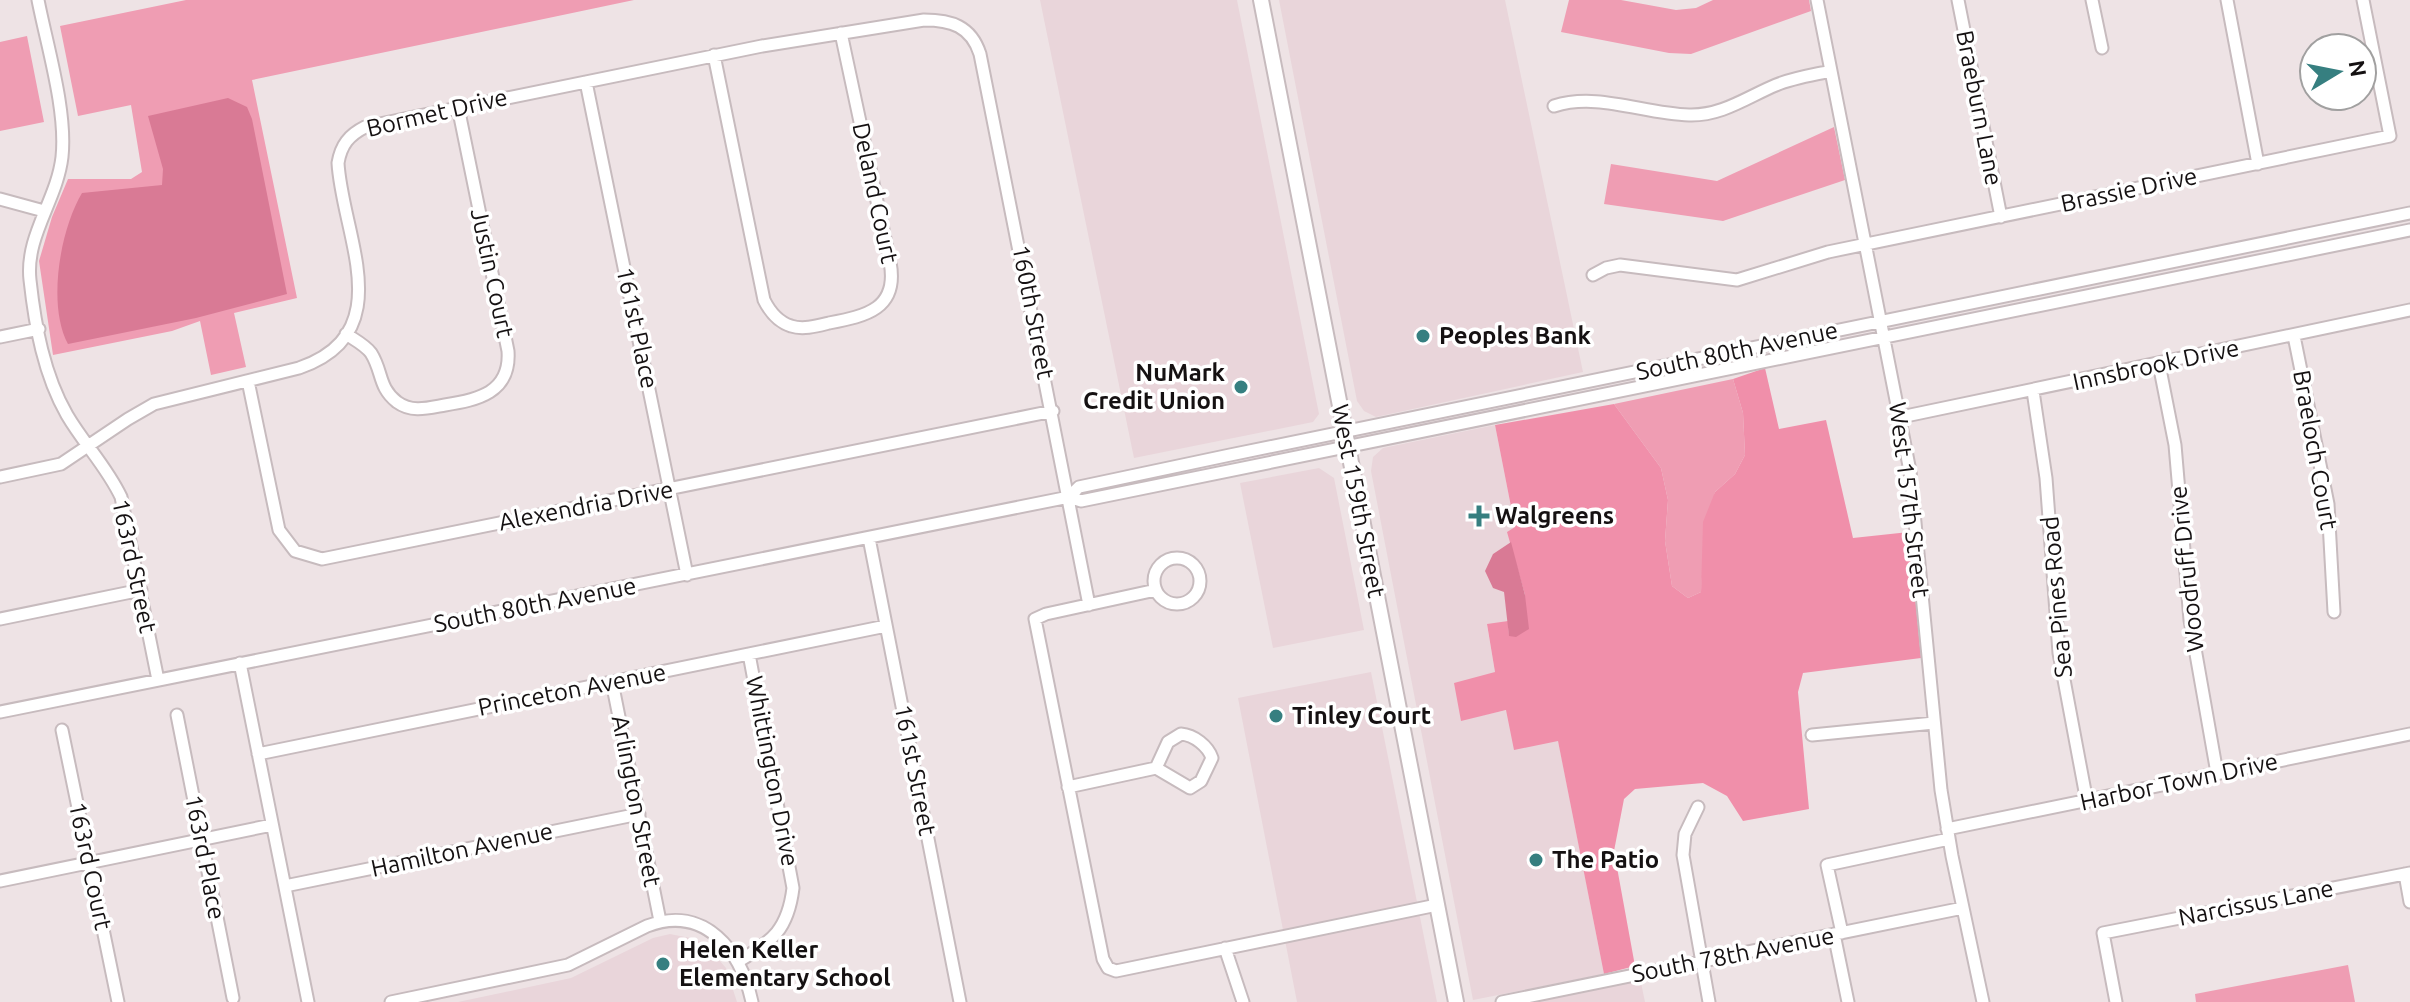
<svg xmlns="http://www.w3.org/2000/svg" width="2410" height="1002" viewBox="0 0 2410 1002" font-family="Ubuntu,sans-serif">
<style>
.built{fill:#e9d5da}
.green{fill:#ef9db3}
.forest{fill:#f08faa}
.water{fill:#d97a95}
.lines{fill:none;stroke-linecap:round;stroke-linejoin:round}
.minor-casing{stroke:#c7bbbe;stroke-width:15}
.major-casing{stroke:#c7bbbe;stroke-width:18}
.minor{stroke:#fff;stroke-width:11}
.major{stroke:#fff;stroke-width:14}
.poi-dot{fill:#367f80;stroke:#fff;stroke-width:3}
.labels{text-anchor:middle;stroke-width:7;stroke-linejoin:round;paint-order:stroke}
.street-label{font-size:24px;fill:#151112;stroke:#fff}
.poi-label{font-size:24px;font-weight:bold;fill:#151112;stroke:#fff;text-anchor:start}
</style>
<rect width="100%" height="100%" fill="#eee3e5"/>
<path class="built" d="M1040,0h197l82,414 -6,8 -179,36z
M1279,0h226l78,372 -207,45 -12,-6 -7,-10z
M1495,425l20,102 -7,5 3,10 -18,12 11,38 4,29 -21,4 8,47 -34,48 46,-10 51,30 46,234 -131,26 -102,-529 2,-14 10,-9z
M1319,468l15,10 30,152 -91,18 -33,-165z
M1371,672l66,330h-140l-59,-304z
M670,934l25,5 11,6 20,23 11,34h-279l113,-24 82,-40z
M1640,978l5,24h-116z"/>
<path class="green" d="M186,0h448l-382,80 45,218 -63,15 12,54 -35,8 -11,-54 -28,10 -119,24 -14,-94 13,-44 16,-38h63l11,-7 -11,-67 -53,11 -18,-90z
M1569,0h52l55,10 20,-2 17,-8h96l2,11 -120,43 -22,-1 -108,-21z
M27,36l17,86 -44,9v-89z
M1834,127l11,53 -122,41 -119,-17 7,-40 106,17z
M1733,379l10,34 2,42 -10,19 -20,18 -12,70 -2,30 -13,6 -16,-12 -7,-45 3,-41 -7,-32 -47,-64z
M2348,965l7,37h-159l-1,-8z"/>
<path class="forest" d="M1765,368l14,61 47,-9 27,118 56,-6 12,126 -118,15 -5,19 11,117 -66,12 -16,-25 -24,-13 -68,6 -11,10 -10,52 21,115 -31,8 -46,-233 -44,9 -8,-40 -45,11 -7,-38 41,-11 -8,-48 21,-3 1,14 16,-40 -18,-63 8,-5 -20,-102 119,-21 47,64 7,32 -3,41 7,45 16,12 13,-6 2,-70 12,-30 20,-18 10,-19 -2,-42 -10,-34z"/>
<path class="water" d="M228,98l19,9 5,12 35,175 -91,24 -128,26c-21,-39 -8,-114 14,-151l80,-8 1,-16 -15,-53z
M1511,542l14,53 4,34 -13,8 -7,-1 -5,-44 -11,-4 -8,-17 8,-17z"/>
<g class="lines">
<defs>
<path id="minor" d="M38,0c9,46 29,111 24,157 -5,43 -37,79 -32,123 5,46 14,95 37,135 17,29 40,52 54,82l37,183
M1817,0l93,471 31,319 11,66 31,146
M1958,0l43,217
M2092,0l10,48
M2227,0l31,164
M714,55l50,245c6,12 14,22 27,26 12,4 26,0 38,-3 37,-7 70,-14 61,-61l-49,-229
M586,82l101,493
M1554,106c44,-14 90,8 135,9 33,1 58,-18 87,-30 17,-7 37,-10 55,-14
M0,199l44,12
M1593,275l13,-7 14,-3 117,15 91,-28 562,-116 -27,-136
M346,334c9,6 19,11 25,19 12,19 7,34 26,49 15,11 31,6 48,3 32,-5 66,-12 63,-54l-50,-244
M2294,336l34,168 6,108
M0,337l39,-8
M2159,364l16,81 15,175 27,153
M248,381l31,149 16,21 27,8 731,-148
M2033,391l13,87 13,175 28,149
M1901,417l509,-107
M0,477l61,-13 67,-45 26,-15 145,-36c102,-35 43,-133 39,-205 3,-18 11,-28 27,-36l397,-81 162,-26c27,0 47,6 56,34l109,551
M1069,497l10,-10 151,-32 1180,-242
M869,538l91,464
M1154 581a23 23 0 1 1 46 0a23 23 0 1 1-46 0Z
M1156,590l-110,24 -11,5 68,340 5,9 8,3 321,-66
M0,619l141,-29
M240,663l68,339
M612,682l48,239
M0,712l1069,-215 12,4 1329,-271
M177,715l56,283
M62,730l56,272
M1812,735l122,-12
M258,754l628,-128
M1068,787l88,-19 34,20 11,-7 11,-23c-4,-12 -18,-23 -31,-24l-13,8 -12,26
M1698,807l-13,27 -2,21 26,147
M1947,829l463,-95
M2405,874l5,28
M0,881l272,-56
M285,886l354,-72
M1842,933l-15,-68 122,-26
M1834,934l14,68
M1225,948l18,54
M739,961c34,-20 49,-32 54,-73l-44,-234
M391,1002l177,-37 79,-39c58,-22 94,25 105,76
M1502,1002l461,-94
M2116,1002l-13,-69 307,-60"/>
<path id="major" d="M1261,0l195,1002"/>
</defs>
<use href="#minor" class="minor-casing"/>
<use href="#major" class="major-casing"/>
<use href="#minor" class="minor"/>
<use href="#major" class="major"/>
</g>
<g class="poi-dot">
<circle cx="1423" cy="336" r="8"/>
<circle cx="1241" cy="387" r="8"/>
<path d="M1475 504h8v8h8v8h-8v8h-8v-8h-8v-8h8z"/>
<circle cx="1276" cy="716" r="8"/>
<circle cx="1536" cy="860" r="8"/>
<circle cx="663" cy="964" r="8"/>
</g>
<g class="labels">
<g class="street-label">
<text transform="translate(1979 108) rotate(79)" y="8">Braeburn Lane</text>
<text transform="translate(437 113) rotate(-13)" y="8">Bormet Drive</text>
<text transform="translate(2129 190) rotate(-12)" y="8">Brassie Drive</text>
<text transform="translate(875 193) rotate(78)" y="8">Deland Court</text>
<text transform="translate(492 273) rotate(78)" y="8">Justin Court</text>
<text transform="translate(1033 312) rotate(79)" y="8">160th Street</text>
<text transform="translate(637 328) rotate(78)" y="8">161st Place</text>
<text transform="translate(1737 351) rotate(-12)" y="8">South 80th Avenue</text>
<text transform="translate(2156 365) rotate(-12)" y="8">Innsbrook Drive</text>
<text transform="translate(2315 450) rotate(80)" y="8">Braeloch Court</text>
<text transform="translate(1909 500) rotate(83)" y="8">West 157th Street</text>
<text transform="translate(1358 501) rotate(79)" y="8">West 159th Street</text>
<text transform="translate(586 506) rotate(-11)" y="8">Alexendria Drive</text>
<text transform="translate(134 566) rotate(78)" y="8">163rd Street</text>
<text transform="translate(2187 569) rotate(-96)" y="8">Woodruff Drive</text>
<text transform="translate(2057 597) rotate(-95)" y="8">Sea Pines Road</text>
<text transform="translate(535 605) rotate(-11)" y="8">South 80th Avenue</text>
<text transform="translate(572 690) rotate(-11)" y="8">Princeton Avenue</text>
<text transform="translate(915 770) rotate(79)" y="8">161st Street</text>
<text transform="translate(772 771) rotate(79)" y="8">Whittington Drive</text>
<text transform="translate(2179 782) rotate(-12)" y="8">Harbor Town Drive</text>
<text transform="translate(636 801) rotate(79)" y="8">Arlington Street</text>
<text transform="translate(462 850) rotate(-12)" y="8">Hamilton Avenue</text>
<text transform="translate(205 857) rotate(79)" y="8">163rd Place</text>
<text transform="translate(90 866) rotate(78)" y="8">163rd Court</text>
<text transform="translate(2256 903) rotate(-11)" y="8">Narcissus Lane</text>
<text transform="translate(1733 955) rotate(-11)" y="8">South 78th Avenue</text>
</g>
<g class="poi-label">
<text x="1439" y="344">Peoples Bank</text>
<text x="1225" y="381" text-anchor="end">NuMark<tspan x="1225" dy="28">Credit Union</tspan></text>
<text x="1495" y="524">Walgreens</text>
<text x="1292" y="724">Tinley Court</text>
<text x="1552" y="868">The Patio</text>
<text x="679" y="958">Helen Keller<tspan x="679" dy="28">Elementary School</tspan></text>
</g>
</g>
<g transform="translate(2338 72) rotate(80)"><circle r="38" fill="#ffffff" stroke="#a1a0a0" stroke-width="2"/>
<path d="M0-6L14 30L0 20L-14 30Z" fill="#367f80"/>
<text y="-12" font-size="22" font-weight="bold" text-anchor="middle" fill="#151112">N</text>
</g>
</svg>
